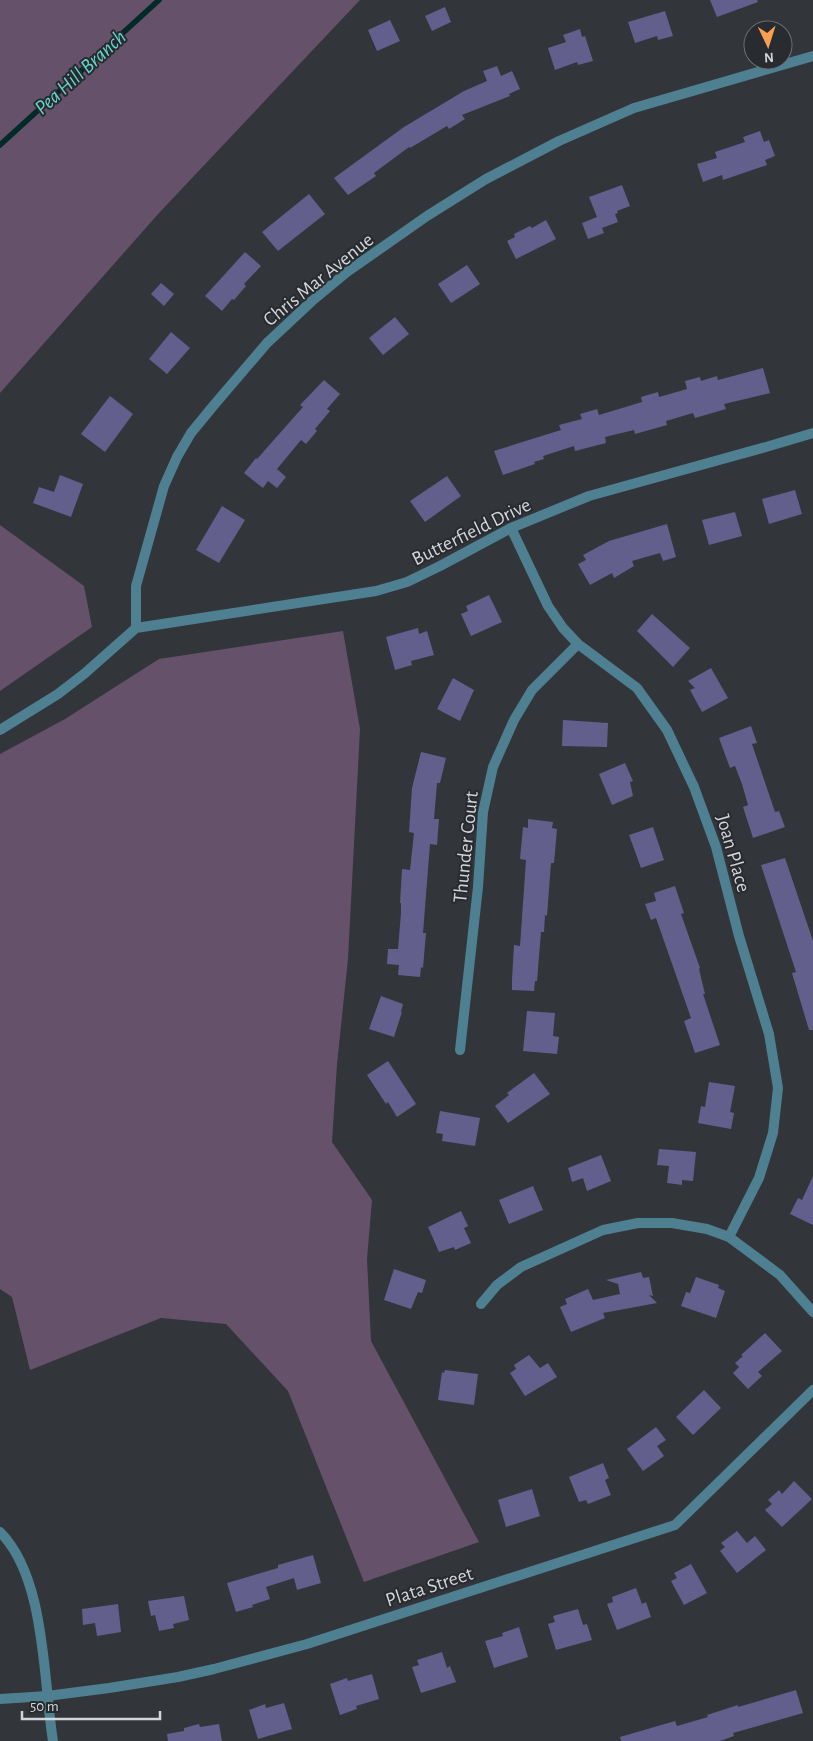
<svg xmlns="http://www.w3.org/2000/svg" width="813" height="1741" viewBox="0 0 813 1741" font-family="'Alegreya Sans',sans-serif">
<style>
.green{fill:#66516a}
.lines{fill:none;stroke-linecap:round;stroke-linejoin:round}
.stream{stroke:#012a28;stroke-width:5.5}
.building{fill:#635f8d}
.minor{stroke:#4e8091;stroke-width:10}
.tertiary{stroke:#4e8091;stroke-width:10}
.labels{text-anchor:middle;stroke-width:4;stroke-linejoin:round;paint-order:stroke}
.street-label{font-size:20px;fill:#d3d5d8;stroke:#282b30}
.water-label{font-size:21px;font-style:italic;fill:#66d5cd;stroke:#282b30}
</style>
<rect width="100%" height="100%" fill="#32353a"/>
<path class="green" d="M0,0h360l-201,213 -159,180z
M0,525l84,61 8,41 -92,64z
M343,631l17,98 -12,230 -11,105 -5,78 40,58 -5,59 4,82 108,201 -115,40 -76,-191 -62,-67 -65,-6 -131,52 -18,-73 -12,-8v-535l65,-35 94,-60z"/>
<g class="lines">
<path class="stream" d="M0,145l159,-145"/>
</g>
<path class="building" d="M710,0h47l1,2 -41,15z
M445,7l6,15 -19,9 -7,-15z
M665,11l8,25 -15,4 -1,-4 -22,7 -7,-21z
M390,20l10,21 -23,10 -9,-21z
M580,29l2,8 3,-1 8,25 -15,4 -1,-3 -22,8 -7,-22 18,-6 -3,-7z
M497,66l4,10 11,-5 8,18 -11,5 1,2 -48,19 3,4 -16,10 -2,-3 -37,22 -1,-1 -35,26 2,3 -28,19 -14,-17 70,-51 60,-36 23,-10 -4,-10z
M760,131l4,11 5,-2 6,16 -10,4 2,5 -44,15 -1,-5 -19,7 -6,-18 20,-6 -2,-6 30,-10 -2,-5z
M622,185l8,21 -13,5 1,2 -3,1 3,8 -16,6 2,5 -16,6 -6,-16 15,-6 -8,-20z
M309,194l16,20 -47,37 -16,-19z
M546,220l10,19 -40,20 -9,-18 8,-4 -1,-3 16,-8 2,2z
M245,252l16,14 -17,18 2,2 -12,14 -2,-1 -10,12 -17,-15z
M467,265l13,19 -29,19 -13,-19z
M161,283l13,11 -10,12 -13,-12z
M395,317l14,17 -26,21 -14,-17z
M171,332l19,16 -23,26 -18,-15z
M763,368l7,25 -46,11 2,5 -31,9 -2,-5 -27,8 1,4 -32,9 -1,-4 -29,7 1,6 -31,8 -1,-5 -31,10 1,3 -10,3 1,2 -32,11 -9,-24 67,-21 -2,-5 23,-6 -2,-5 17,-5 2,6 43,-13 -1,-5 17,-5 1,5 28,-8 -2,-8 15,-4 1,4 16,-5 1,4z
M324,380l16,14 -13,15 3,2 -15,18 2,2 -11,13 -5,-4 -24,29 9,8 -9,11 -9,-7 -5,7 -19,-15 12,-15 1,1 46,-52 -3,-2z
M110,396l23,18 -28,38 -24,-18z
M60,475l23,9 -12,33 -38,-14 6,-16 15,5z
M447,476l14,20 -36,26 -15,-21z
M795,490l7,24 -33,10 -7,-25z
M222,506l23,14 -26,43 -23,-13z
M735,512l7,24 -33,9 -7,-25z
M667,524l9,33 -13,4 -3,-8 -28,8 2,5 -20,12 -2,-5 -22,12 -12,-21 8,-4 -3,-5 26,-14z
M489,595l13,27 -31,14 -10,-22 7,-3 -2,-5z
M652,614l38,34 -17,19 -36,-36z
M418,628l1,6 8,-3 7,24 -23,6 1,4 -17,5 -9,-33z
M711,668l17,30 -26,14 -12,-22 5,-2 -7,-7z
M453,678l21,12 -14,31 -23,-12z
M563,720l45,3 -1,24 -45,-1z
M751,726l6,17 -5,1 23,68 4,-1 6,16 -32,11 -10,-31 5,-2 -6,-21 -7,-18 -5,2 -11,-30z
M421,752l25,6 -6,25h-3l-3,36h5l-2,26 -7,-1 -7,89h3l-3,35 -2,-1 -1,10 -22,-2 1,-10 -12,-1 1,-15h10l3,-36v-10h-1l2,-34 8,1 4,-37 -5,-1 3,-44z
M625,763l8,18 -3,1 3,14 -21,9 -13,-31z
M528,819l25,3 -1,6 5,1 -3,34h-3l-4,53 -2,-1 -1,17h-3l-4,49h-2l-1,10 -22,-1v-11l2,-34 6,1 6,-86 -6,-1 3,-32 5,1z
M653,827l11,33 -23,8 -12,-33z
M785,858l28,83v89h-4l-17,-57 4,-1 -35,-107z
M675,886l9,27 -3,1 19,54 -1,1 6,25h-2l17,51 -25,8 -11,-32 7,-3 -35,-100 -5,2 -6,-16 11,-3 -2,-8z
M381,996l22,8 -2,8h1l-8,25 -25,-8z
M527,1011l28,2 -2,23 6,1 -2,17 -34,-3z
M388,1061l28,43 -19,13 -9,-15 -2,2 -19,-29z
M534,1073l16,21 -42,29 -13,-17 14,-11 -2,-2z
M709,1082l26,4 -5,26 4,1 -3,16 -33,-6 3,-17 4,1z
M440,1111l40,7 -5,28 -33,-5 1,-7 -7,-1z
M659,1149l37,3 -3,29 -11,-1v5l-15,-2 2,-17 -12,-1z
M601,1155l10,26 -24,10 -4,-13 -11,4 -4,-14z
M813,1176v49l-23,-11 8,-16 4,2z
M533,1186l10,24 -34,14 -10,-24z
M461,1211l7,15 -4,2 7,15 -16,7 -1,-3 -15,5 -11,-25z
M394,1269l32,11 -4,13 -4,-1 -7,17 -27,-9z
M641,1272l2,6 6,-1 4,19 -4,-1 8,8 -54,10 2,5 -34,14 -11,-25 7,-3 -2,-5 23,-10 5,11 27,-6 -2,-10 -12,-4z
M696,1277l23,8 -1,3 7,3 -9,27 -35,-12 5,-14 4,1z
M765,1333l17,18 -24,21 4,4 -14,13 -15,-16 6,-6 -4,-4 8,-7 -2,-1z
M529,1355l11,13 8,-5 9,14 -32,19 -15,-23 6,-4 -2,-4z
M445,1370l33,4 -4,31 -36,-5 4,-28 2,1z
M704,1390l17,18 -28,27 -17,-18z
M656,1427l10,13 -9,6 7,10 -21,15 -16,-22z
M603,1463l6,15 -4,2 6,15 -23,9 -2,-4 -7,2 -10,-25z
M794,1481l18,18 -30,28 -17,-17 7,-6 -4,-4 11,-10 3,4z
M532,1489l8,27 -34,11 -8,-27z
M737,1531l10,12 8,-7 11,14 -29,23 -17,-22 5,-4 -4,-4z
M313,1555l8,28 -24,7 -3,-12 -28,9 4,12 -18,6 1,2 -17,5 -9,-29 51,-15v-3z
M691,1564l16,29 -23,12 -13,-24 6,-3 -3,-5z
M636,1588l6,16 4,-2 5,15 -34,13 -10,-26 6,-2 -1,-5z
M184,1596l5,24 -16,4 1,4 -15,3 -4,-16 -4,1 -3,-15z
M118,1604l3,28 -24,4 -2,-13 -12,2 -1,-16z
M578,1609l5,16 4,-1 5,16 -36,10 -8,-26 7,-2 -2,-6z
M519,1627l9,30 -34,11 -9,-27 18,-5 -1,-3z
M442,1652l5,16 3,-2 6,16 -35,11 -9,-26 7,-2 -2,-5z
M372,1674l7,25 -23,7 1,3 -17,6 -10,-31 17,-6 1,3z
M796,1690l7,23 -70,20 1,3 -14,5h-99l-1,-4 55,-16 2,5 31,-9 -1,-2 31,-10v2z
M284,1703l8,26 -34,10 -9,-29 16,-6 1,4z
M199,1724l1,3 19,-3 3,17h-54l-1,-7 17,-3v-3z"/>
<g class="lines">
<path class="minor" d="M511,528l37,78 15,22 15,16 59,44 30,42 27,57 22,60 23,89 30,98 9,54 -5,45 -14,45 -30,59
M136,628l240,-37 31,-9 33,-16 71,-38 78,-32 177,-49 47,-14
M0,730l58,-36 26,-20 52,-46v-42l28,-100 13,-29 14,-24 23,-28 53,-62 45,-42 35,-29 80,-56 59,-37 73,-38 75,-33 179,-52
M460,1050l18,-163 5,-75 10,-45 21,-47 18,-30 46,-46
M481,1304l16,-19 24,-18 82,-37 35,-7h34l35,6 22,8 51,38 33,37
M0,1532c46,46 43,148 53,209"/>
<path class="tertiary" d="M0,1699l47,-3 62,-8 69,-11 36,-8 93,-25 368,-119 138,-135"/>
</g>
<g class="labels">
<g class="street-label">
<text transform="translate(318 279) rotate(-39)" y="7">Chris Mar Avenue</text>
<text transform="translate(471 531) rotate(-26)" y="7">Butterfield Drive</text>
<text transform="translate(465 847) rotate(-84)" y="7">Thunder Court</text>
<text transform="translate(734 853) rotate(74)" y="7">Joan Place</text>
<text transform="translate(429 1586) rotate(-18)" y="7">Plata Street</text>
</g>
<g class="water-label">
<text transform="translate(80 72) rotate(-42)" y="7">Pea Hill Branch</text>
</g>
</g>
<g transform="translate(768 45) rotate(176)"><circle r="24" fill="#282b30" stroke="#6c6f73"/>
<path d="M0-4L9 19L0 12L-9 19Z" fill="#fa9f4f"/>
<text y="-8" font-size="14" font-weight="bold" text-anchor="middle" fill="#d3d5d8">N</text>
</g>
<path d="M22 1711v8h138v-8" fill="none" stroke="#d3d5d8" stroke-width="2.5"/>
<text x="30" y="1711" font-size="15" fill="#d3d5d8" stroke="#282b30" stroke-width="4" paint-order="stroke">50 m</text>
</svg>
